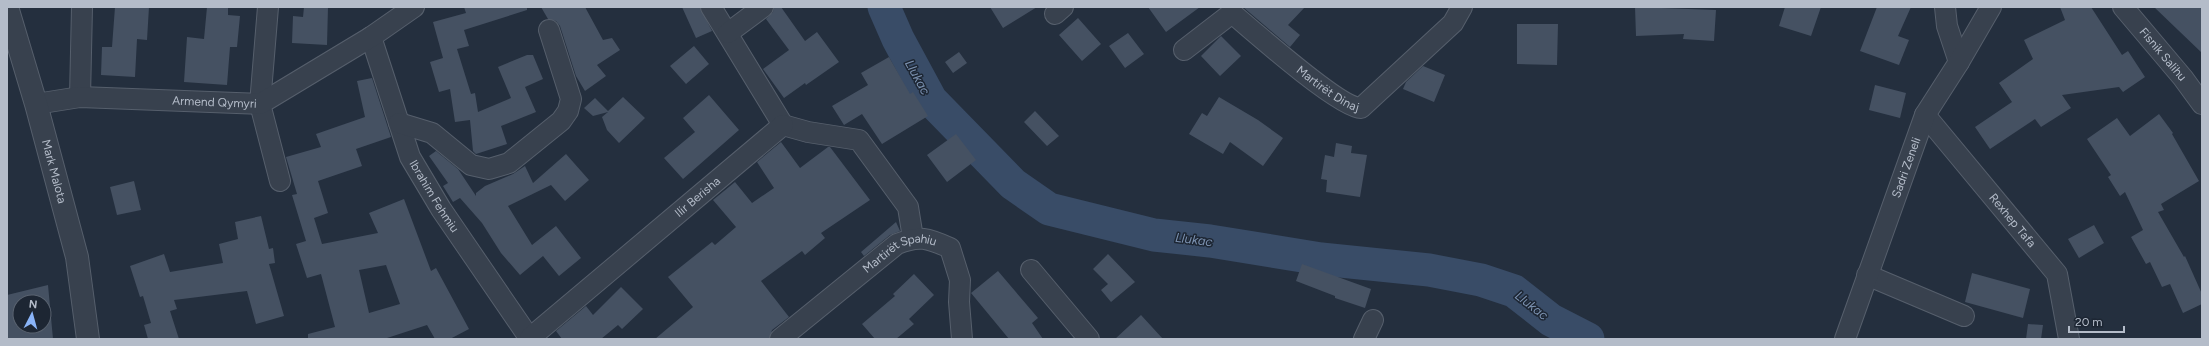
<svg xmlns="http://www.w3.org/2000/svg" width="2209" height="346" viewBox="0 0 2209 346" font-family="Figtree,sans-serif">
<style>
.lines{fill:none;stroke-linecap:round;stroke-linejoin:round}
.river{stroke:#394c67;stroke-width:33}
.building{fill:#455162;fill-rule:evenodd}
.minor-casing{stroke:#565f6c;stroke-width:22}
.tertiary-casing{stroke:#565f6c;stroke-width:24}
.minor{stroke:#38414e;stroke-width:20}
.tertiary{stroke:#38414e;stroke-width:22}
.labels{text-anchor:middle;stroke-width:3;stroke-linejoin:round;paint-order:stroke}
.street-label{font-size:12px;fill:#b4bcc9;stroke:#1d2633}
.water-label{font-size:13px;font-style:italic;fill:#7c92b1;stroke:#1d2633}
</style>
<rect width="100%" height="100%" fill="#242f3e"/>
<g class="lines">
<path class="river" d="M884,7l14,32 33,61 82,84 36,25 105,26 56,6 111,18 108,11 52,10 33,11 37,29 37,19"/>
</g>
<path class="building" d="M115,7h34l-2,33 -10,-1 -2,38 -34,-2 1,-28h10z
M207,7h21v8l12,1 -3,31h-7l-3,38 -43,-3 3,-45 17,2z
M304,7h24l-1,38 -35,-2 1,-27 10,1z
M464,7h63v3l-63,20 5,16 -12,3 14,45 4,-1 3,19 33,-14 -13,-31 29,-12h6l10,24 -18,8 11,25 -35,14 6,18 -31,10 -3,-3 -3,-31 -15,2 -5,-33 -11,3 -9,-30 13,-4 -10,-36 33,-9z
M541,7h44l18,33 9,-2 8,12 -23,15 9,11 -21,15 -9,-15 -16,-50 -4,-5 -8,-2z
M682,7h18l12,24 -16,7z
M774,7h7l24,34 12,-9 22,30 -33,23 -1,-2 -21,15 -21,-29 26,-19 -23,-31 7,-7z
M990,7h47l-34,21z
M1148,7h52l-34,25z
M1243,7h62l-17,18 12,10 -10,12z
M1635,7l81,3 -2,31 -31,-2 1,-5 -48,2z
M1785,7h36l-10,29 -32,-10z
M1877,7h34l-13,29 11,4 -10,25 -39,-14z
M2060,7h31l31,48 6,-4 17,26 -22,15 -4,-5 -57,8 9,13 -30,19 -6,-8 -45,30 -15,-22 37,-25 -13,-19 34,-24 -9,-19 41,-20z
M2154,7h48v46z
M1078,18l23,26 -19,17 -23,-26z
M1517,24h41l-1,41 -40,-1z
M1128,33l16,21 -19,14 -16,-22z
M1221,36l20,20 -21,20 -19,-20z
M694,46l15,18 -23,20 -16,-18z
M959,52l8,11 -14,10 -8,-11z
M889,57l21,37 3,-2 15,24 -46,28 -20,-30 -18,11 -12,-19 36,-21 -7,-12z
M1423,66l22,9 -11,27 -31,-13 3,-7z
M372,78l19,59 -35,12 6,17 -44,15 10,32 -14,5 8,26 56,-11 -9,-20 35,-14 27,72 5,-3 33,61 -19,10h-15l-8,-14 -43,14h-76v-5l27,-7 -14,-53 -14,4 -11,-34 10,-3 -14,-46 5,-1 -11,-37 35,-10 -5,-13 49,-17 -8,-36zM386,265l14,39 -31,9 -10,-43z
M1875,85l31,8 -6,25 -31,-8z
M709,95l30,35 -56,49 -19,-21 31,-26 -12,-14z
M623,97l22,21 -26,25 -12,-13 -5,-13 6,-5 -15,4 -9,-8 11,-10 13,13z
M1219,97l39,23 25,18 -20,28 -33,-24 -7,12 -34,-20 13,-21 5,3z
M1035,111l24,25 -12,10 -23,-24z
M2159,114l14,19 -1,1 27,47 -38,23 3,6 -6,2 26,45 1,-1 17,38v10l-19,9 -13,-29 -8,3 -12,-25 -4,2 -15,-27 12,-7 -18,-38 -5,4 -12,-19 3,-2 -24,-36 30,-21 13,18z
M956,134l20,26 -29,22 -20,-27z
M781,142l19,26 28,-21h2l40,53 -49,33 4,5 -20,17 -3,-4 -41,30 28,36 -17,13 -3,9h-114l38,-32 -25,-30 44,-35 3,3 21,-18 -23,-27 22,-18 17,21 22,-15 -17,-26z
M1336,143l16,3 -1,7 16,2 -7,42 -34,-5 1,-12 -6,-1 4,-24 9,2z
M436,151l22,18 18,27v-3l9,-7 28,-12 12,-8 8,17 33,-29 23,26 -24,21 -14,-16 -43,21 24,39 24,-19 25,32 -22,18 -16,-20 -23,19 -19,-22 -19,-30 -22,-25 -7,4 -10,-16 5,-3 -19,-27z
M134,181l7,29 -24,5 -7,-28z
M261,216l8,33 4,-1 2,15 -6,1 15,52 -28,8 -9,-33 -73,9 3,9 -7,2 9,28h-31l-4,-14 7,-2 -8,-27 -3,1 -10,-31 34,-12 6,18 53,-9 -4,-19 19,-5 -3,-17z
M896,222l4,9 -10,4 -26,21 -3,-4z
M2094,225l10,18 -25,15 -11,-19z
M1108,254l27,28 -24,20 -10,-12 7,-6 -15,-15z
M1302,264l69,25 -6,19 -30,-10v-2l-39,-15z
M998,271l40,47 -6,5 11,16h-34l-38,-46z
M1972,273l58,16 -7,29 -58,-16z
M914,274l20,21 -25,24 5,5 -18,15h-21l-13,-15 33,-28 -2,-2z
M48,285l5,54h-46v-44zM20,302h24v24h-24z
M621,287l22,22 -21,20 -4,-4 -17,14h-39l-6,-8 30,-25 7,9z
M1141,315l22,24h-48z
M2028,324l15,1 -2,14h-15z"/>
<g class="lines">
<defs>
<g id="minor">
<path d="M268,7l-8,97 20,77"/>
<path d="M711,7l72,118"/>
<path d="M1945,7l2,19 12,36"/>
<path id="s1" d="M2123,7l60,71 19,26"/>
<path d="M1055,14l8,-7"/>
<path d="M728,33l35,-26"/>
<path id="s2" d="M371,37l39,120 31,52 89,130"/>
<path id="s3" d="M1184,50l48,-37c21,18 108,95 129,95l92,-85 9,-16"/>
<path d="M80,97l2,-90"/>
<path id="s4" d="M36,104l44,-7 180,7 111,-67 43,-30"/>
<path id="s5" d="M1925,115l132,159 12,65"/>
<path d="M399,123l33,10 39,32 18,4 20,-6 52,-42 7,-10 3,-12 -22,-69"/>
<path d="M783,125l25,7 51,8 49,67 5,31"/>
<path d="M1031,270l58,69"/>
<path d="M1867,275l97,41"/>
<path id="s6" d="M530,338l253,-213"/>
<path id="s7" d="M780,339l117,-95c22,-9 31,-6 53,4l10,32 -1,22 3,37"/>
<path d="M1364,339l9,-19"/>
<path id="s8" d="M1845,339l80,-224 34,-53 32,-55"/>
</g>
<g id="tertiary">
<path id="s9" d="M7,7l29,97 41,153 11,82"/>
</g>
</defs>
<use href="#minor" class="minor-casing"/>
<use href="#tertiary" class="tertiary-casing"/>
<use href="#minor" class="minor"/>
<use href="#tertiary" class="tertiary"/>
</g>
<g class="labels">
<g class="street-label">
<text dy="4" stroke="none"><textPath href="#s1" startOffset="62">Fisnik Salihu</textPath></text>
<text dy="4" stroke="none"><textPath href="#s3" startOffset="183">Martirët Dinaj</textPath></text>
<text dy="4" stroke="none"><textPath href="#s4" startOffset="179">Armend Qymyri</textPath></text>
<text dy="4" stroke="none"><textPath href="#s8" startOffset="182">Sadri Zeneli</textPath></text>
<text dy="4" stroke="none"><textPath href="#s9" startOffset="171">Mark Malota</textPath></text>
<text dy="4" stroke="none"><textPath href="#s2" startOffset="172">Ibrahim Fehmiu</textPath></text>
<text dy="4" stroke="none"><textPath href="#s6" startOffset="219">Ilir Berisha</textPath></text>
<text dy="4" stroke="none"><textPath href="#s5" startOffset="137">Rexhep Tafa</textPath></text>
<text dy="4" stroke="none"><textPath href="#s7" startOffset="150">Martirët Spahiu</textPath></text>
</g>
<g class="water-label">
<text transform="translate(918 77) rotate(61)" y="5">Llukac</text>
<text transform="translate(1194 239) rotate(7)" y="5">Llukac</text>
<text transform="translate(1532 305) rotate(38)" y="5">Llukac</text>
</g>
</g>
<rect width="2209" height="346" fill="none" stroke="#b4bcc9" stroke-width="16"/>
<g transform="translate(32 314) rotate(6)"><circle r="19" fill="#1d2633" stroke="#59626f"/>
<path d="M0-3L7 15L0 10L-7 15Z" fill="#8ab4f8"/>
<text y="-6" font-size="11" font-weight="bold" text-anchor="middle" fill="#b4bcc9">N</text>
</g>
<path d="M2069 326v6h55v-6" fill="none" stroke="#b4bcc9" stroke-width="2"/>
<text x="2075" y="326" font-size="12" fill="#b4bcc9" stroke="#1d2633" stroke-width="3" paint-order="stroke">20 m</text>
</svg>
